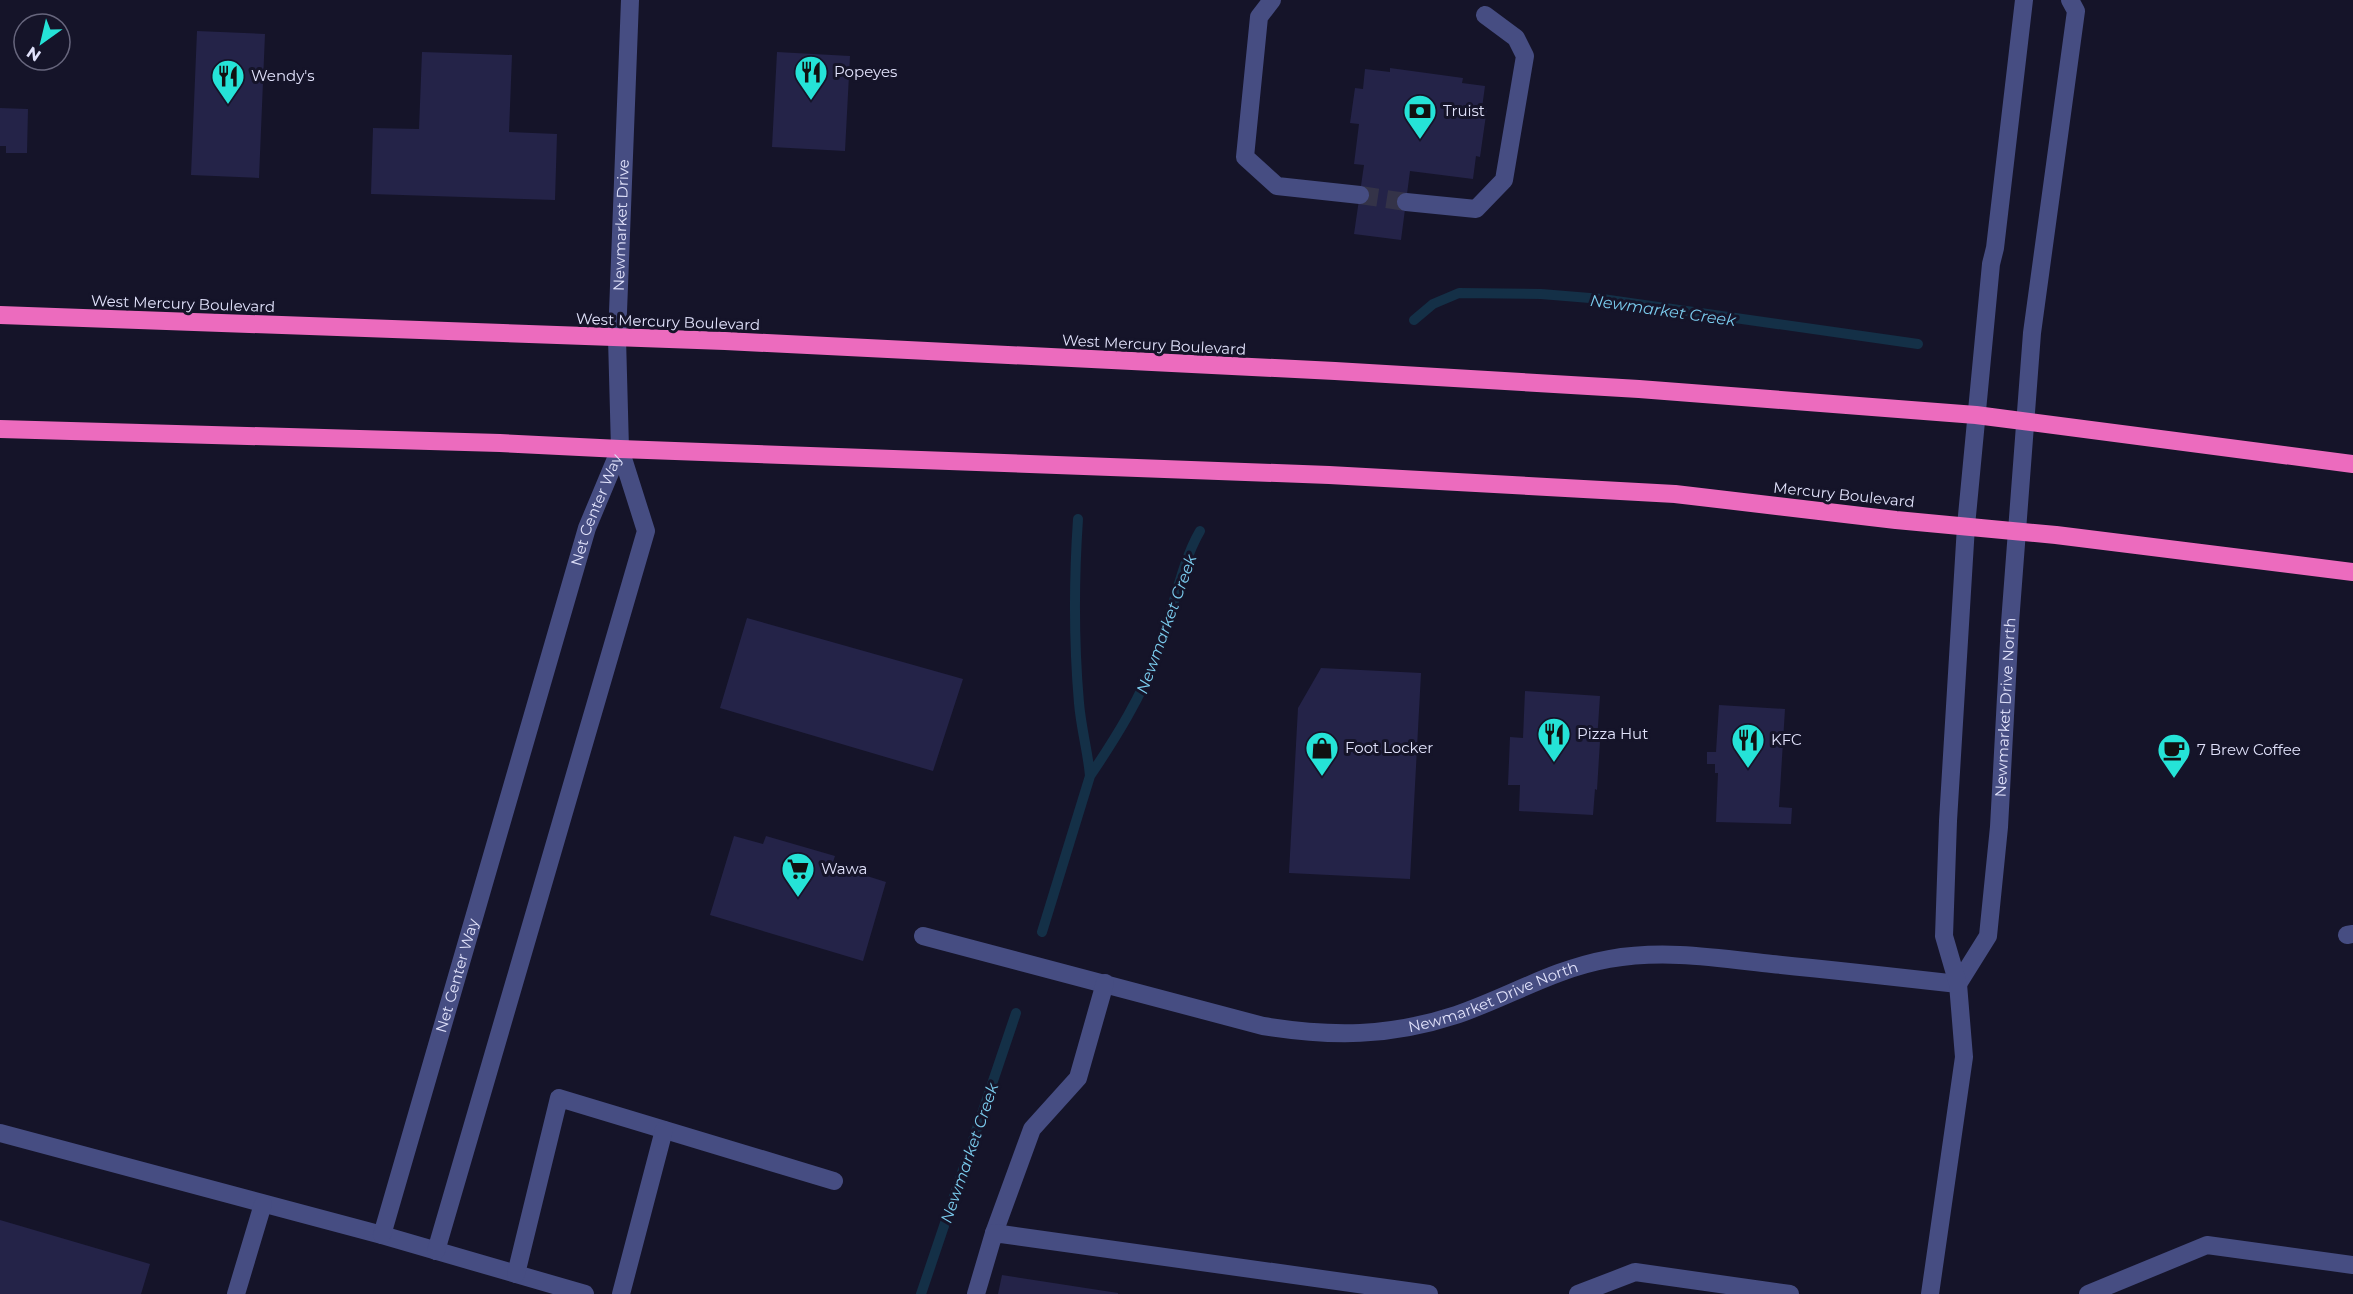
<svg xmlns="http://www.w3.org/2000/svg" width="2353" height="1294" viewBox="0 0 2353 1294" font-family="Montserrat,sans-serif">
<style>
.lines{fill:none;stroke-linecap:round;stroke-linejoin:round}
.stream{stroke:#143047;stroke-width:10}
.building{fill:#242348}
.minor-tunnel{stroke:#343348;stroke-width:18;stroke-dasharray:18 9;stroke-linecap:butt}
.minor{stroke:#464d82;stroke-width:18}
.highway{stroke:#ec6bbe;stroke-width:18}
.labels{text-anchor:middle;stroke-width:6;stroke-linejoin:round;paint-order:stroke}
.poi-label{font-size:15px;fill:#e1e2fb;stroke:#151429;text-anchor:start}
.street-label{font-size:15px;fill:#e1e2fb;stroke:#151429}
.water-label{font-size:16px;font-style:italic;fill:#7bccee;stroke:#151429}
</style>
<rect width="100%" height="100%" fill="#151429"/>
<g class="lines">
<path class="stream" d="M1414,320l19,-16 26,-11 82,1 61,5 316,45
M1090,776c27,-40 51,-79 68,-124 14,-37 23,-89 42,-121
M1042,932l48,-156c-2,-24 -9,-48 -11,-73 -5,-58 -5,-125 -1,-184
M921,1294l95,-281"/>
</g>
<path class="building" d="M197,31l68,3 -6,144 -68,-3z
M422,52l90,3 -3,77 48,2 -2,66 -184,-6 2,-66 46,1z
M777,52l73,4 -5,95 -73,-4z
M1390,68l73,10 -1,5 23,3 -3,22h5l-7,49 -4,-1 -3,23 -63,-8 -9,69 -47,-6 10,-69 -10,-1 5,-40 -9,-1 5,-35 8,1 2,-20 25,3z
M0,108l28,1 -1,44h-21v-7h-6z
M747,618l216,61 -30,92 -213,-63z
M1321,668l100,5 -11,206 -121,-6 9,-165z
M1525,691l75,5 -3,45h3l-3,49 -2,-1 -2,26 -74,-4 1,-26h-12l2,-48 13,1z
M1719,705l66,4 -6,98 13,1 -1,16 -75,-2 2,-49h-3v-9h-8v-12h9z
M734,836l29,8 3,-8 69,20 -3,9 54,17 -23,79 -153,-46z
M0,1220l150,44 -9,30h-141z
M1002,1275l116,18v1h-120z"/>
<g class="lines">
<path class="minor-tunnel" d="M1360,195l46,7"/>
<g class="minor">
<path d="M1272,0l-13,17 -14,140 32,29 83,9"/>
<path d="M1406,202l70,7 28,-29 21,-124 -9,-18 -31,-23"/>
<path d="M2347,935l6,-1"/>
<path id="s1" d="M923,936l340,90c69,11 126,11 193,-11 53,-18 97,-46 153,-56 55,-10 109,-1 163,5 62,6 124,13 186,20"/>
<path id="s2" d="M1958,984l30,-48 11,-109 11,-204 22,-290 44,-322 -6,-11"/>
<path d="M0,1133l382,102 203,59"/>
<path d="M994,1233l38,-104 46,-51 27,-95"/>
<path id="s3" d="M382,1235l205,-707 33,-79"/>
<path id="s4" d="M436,1251l210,-720 -26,-82 -3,-111 13,-338"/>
<path d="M516,1274l43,-176 275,83"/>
<path d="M236,1294l27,-90"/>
<path d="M621,1294l43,-164"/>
<path d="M976,1294l18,-61 435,61"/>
<path d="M1578,1294l57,-22 155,22"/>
<path d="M1930,1294l34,-237 -6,-73 -14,-48 4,-115 18,-295 25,-262 4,-16 29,-248"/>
<path d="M2088,1294l119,-49 146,20"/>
</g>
<path class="highway" d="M0,315l725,26 610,30 304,18 337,26 377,49
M0,429l500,14 120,6 709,26 346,19 221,26 160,15 297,37"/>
</g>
<defs>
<symbol id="restaurant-pin" viewBox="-11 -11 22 30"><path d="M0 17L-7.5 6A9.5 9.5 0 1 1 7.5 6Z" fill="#25e3d7" stroke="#151429"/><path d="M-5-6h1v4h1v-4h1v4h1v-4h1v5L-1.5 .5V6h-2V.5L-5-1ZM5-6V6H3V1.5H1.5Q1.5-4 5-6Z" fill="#111"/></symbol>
<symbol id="bank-pin" viewBox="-11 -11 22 30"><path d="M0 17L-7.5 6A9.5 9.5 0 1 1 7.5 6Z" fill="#25e3d7" stroke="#151429"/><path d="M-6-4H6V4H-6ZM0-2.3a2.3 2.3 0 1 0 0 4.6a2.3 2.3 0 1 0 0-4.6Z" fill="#111"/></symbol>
<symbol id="shop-pin" viewBox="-11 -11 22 30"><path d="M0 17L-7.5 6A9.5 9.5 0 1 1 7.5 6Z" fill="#25e3d7" stroke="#151429"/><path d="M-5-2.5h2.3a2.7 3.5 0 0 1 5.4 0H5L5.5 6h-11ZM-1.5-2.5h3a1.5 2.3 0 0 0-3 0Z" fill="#111"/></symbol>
<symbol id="cafe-pin" viewBox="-11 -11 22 30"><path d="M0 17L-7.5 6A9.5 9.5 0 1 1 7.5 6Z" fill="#25e3d7" stroke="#151429"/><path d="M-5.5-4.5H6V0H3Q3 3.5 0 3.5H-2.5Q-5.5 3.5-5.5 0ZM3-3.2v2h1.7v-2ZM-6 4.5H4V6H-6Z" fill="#111"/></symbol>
<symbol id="supermarket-pin" viewBox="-11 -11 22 30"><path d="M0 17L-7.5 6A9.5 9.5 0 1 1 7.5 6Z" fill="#25e3d7" stroke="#151429"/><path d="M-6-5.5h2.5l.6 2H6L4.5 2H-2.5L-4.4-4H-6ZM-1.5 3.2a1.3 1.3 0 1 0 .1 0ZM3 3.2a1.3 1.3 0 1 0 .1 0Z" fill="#111"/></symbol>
</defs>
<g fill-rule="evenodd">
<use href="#restaurant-pin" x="792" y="53" width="38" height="52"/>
<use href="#restaurant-pin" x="209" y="57" width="38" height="52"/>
<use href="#bank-pin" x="1401" y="92" width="38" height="52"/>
<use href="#restaurant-pin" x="1535" y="715" width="38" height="52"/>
<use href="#restaurant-pin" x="1729" y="721" width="38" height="52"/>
<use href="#shop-pin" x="1303" y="729" width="38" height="52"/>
<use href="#cafe-pin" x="2155" y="731" width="38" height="52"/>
<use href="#supermarket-pin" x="779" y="850" width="38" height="52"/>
</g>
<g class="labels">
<g class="poi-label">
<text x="834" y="77">Popeyes</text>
<text x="251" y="81">Wendy's</text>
<text x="1443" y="116">Truist</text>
<text x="1577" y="739">Pizza Hut</text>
<text x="1771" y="745">KFC</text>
<text x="1345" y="753">Foot Locker</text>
<text x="2197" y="755">7 Brew Coffee</text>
<text x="821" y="874">Wawa</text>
</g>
<g class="street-label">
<text dy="5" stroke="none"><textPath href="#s4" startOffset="1060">Newmarket Drive</textPath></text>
<text transform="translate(183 304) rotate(2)" y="5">West Mercury Boulevard</text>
<text transform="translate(668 322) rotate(2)" y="5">West Mercury Boulevard</text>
<text transform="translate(1154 345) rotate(3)" y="5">West Mercury Boulevard</text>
<text transform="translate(1844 495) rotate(6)" y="5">Mercury Boulevard</text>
<text dy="5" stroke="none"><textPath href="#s3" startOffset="756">Net Center Way</textPath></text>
<text dy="5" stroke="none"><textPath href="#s2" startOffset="286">Newmarket Drive North</textPath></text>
<text dy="5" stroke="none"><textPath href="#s3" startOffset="270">Net Center Way</textPath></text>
<text dy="5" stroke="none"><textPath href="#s1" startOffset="588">Newmarket Drive North</textPath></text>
</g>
<g class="water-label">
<text transform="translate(1663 310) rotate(8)" y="6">Newmarket Creek</text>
<text transform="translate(1166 624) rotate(-70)" y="6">Newmarket Creek</text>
<text transform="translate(969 1153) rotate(-71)" y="6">Newmarket Creek</text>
</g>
</g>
<g transform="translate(42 42) rotate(214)"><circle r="28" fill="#151429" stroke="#67667d" stroke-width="1.5"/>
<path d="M0-4.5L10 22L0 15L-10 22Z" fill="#25e3d7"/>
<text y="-9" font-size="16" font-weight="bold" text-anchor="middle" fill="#e1e2fb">N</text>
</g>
</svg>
